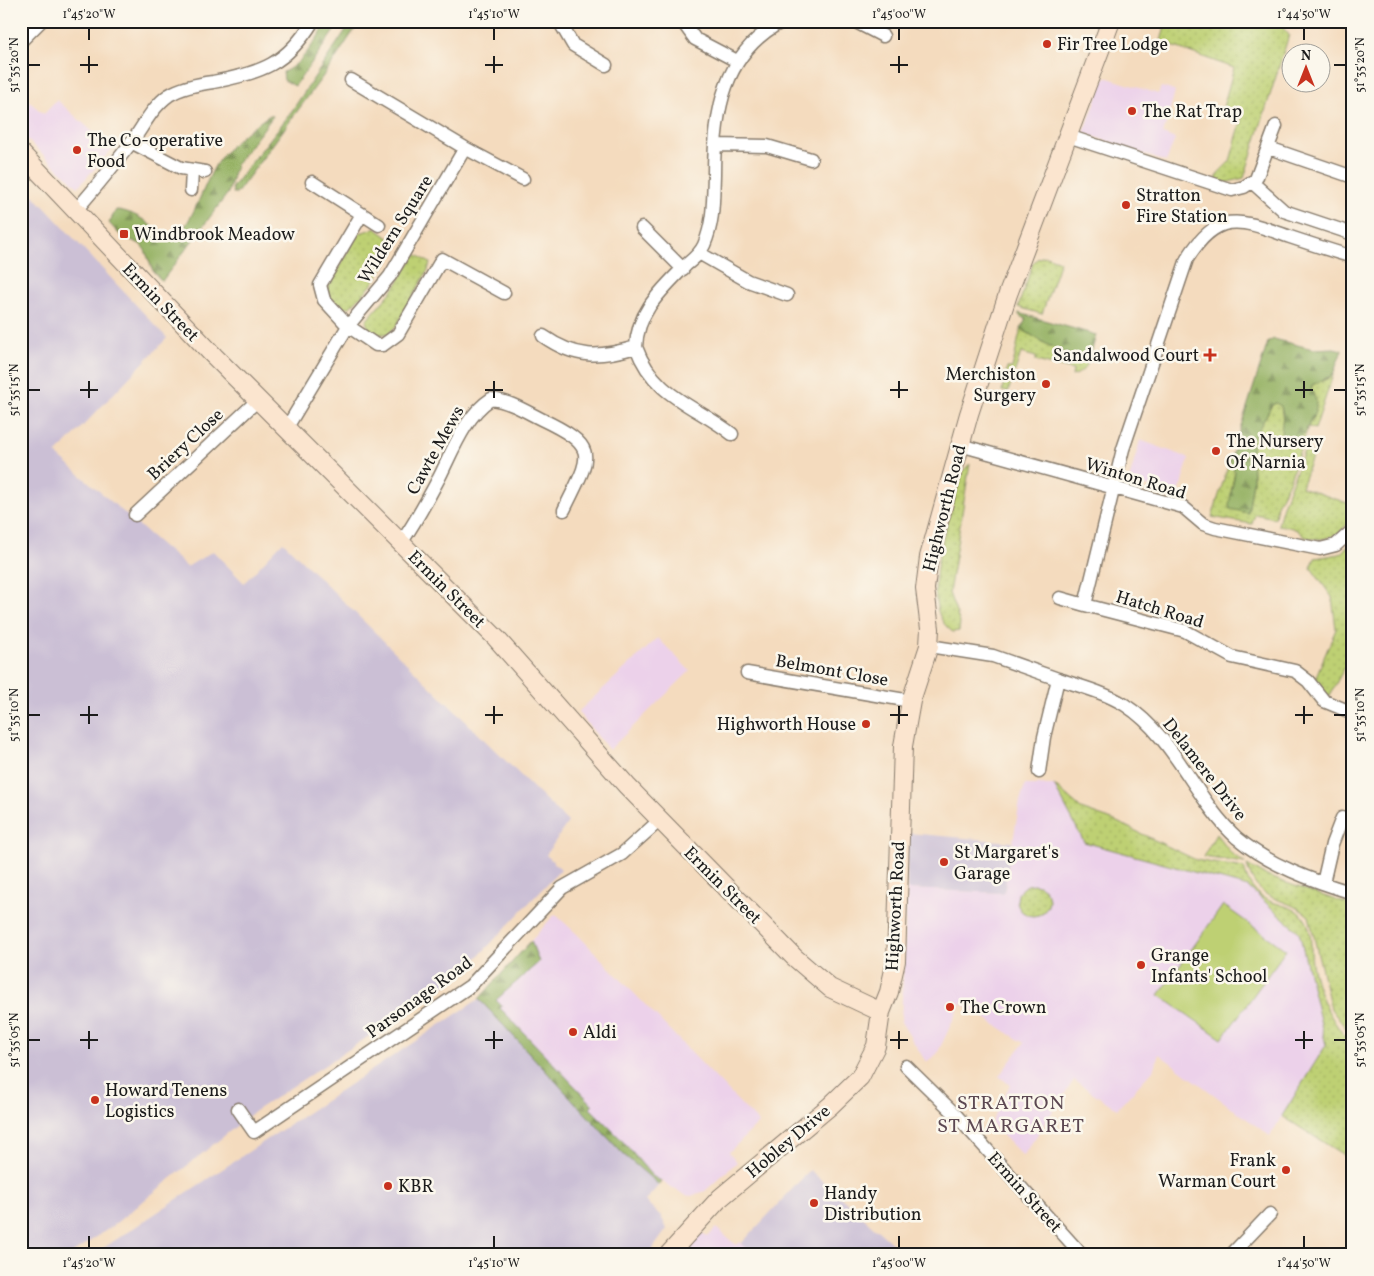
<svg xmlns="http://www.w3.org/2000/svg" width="1374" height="1276" viewBox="0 0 1374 1276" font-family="Vollkorn,serif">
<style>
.built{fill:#ecd1ea}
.industrial{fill:#cbbfd5}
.grass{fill:url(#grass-dots);stroke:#6d7648}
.forest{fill:url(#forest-firs);stroke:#596740}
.pitch{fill:#bed073;stroke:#6d7648}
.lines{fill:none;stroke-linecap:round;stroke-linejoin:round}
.minor-casing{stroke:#887c6d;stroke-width:15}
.secondary-casing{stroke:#887c6d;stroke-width:20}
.minor{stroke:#fff;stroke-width:12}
.secondary{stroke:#fbe5cf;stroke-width:18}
.ticks{fill:none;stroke:#1c1c1c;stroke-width:2}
.poi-dot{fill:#c8321e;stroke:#fbf7ec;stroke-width:2}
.labels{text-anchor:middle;stroke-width:5;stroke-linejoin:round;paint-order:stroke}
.poi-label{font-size:18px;fill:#1c1c1c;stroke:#fbf7ec;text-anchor:start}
.street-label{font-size:18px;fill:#1c1c1c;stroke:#fbf7ec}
.quarter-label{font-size:20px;letter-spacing:1px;fill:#5c4852;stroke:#fbf7ec}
.neatline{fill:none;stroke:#1c1c1c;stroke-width:2}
.ticks-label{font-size:12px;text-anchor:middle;fill:#1c1c1c}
</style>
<defs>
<pattern id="grass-dots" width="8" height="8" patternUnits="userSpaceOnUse" patternTransform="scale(1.25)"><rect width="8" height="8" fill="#bed073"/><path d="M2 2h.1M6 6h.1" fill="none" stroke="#a3b263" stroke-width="1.8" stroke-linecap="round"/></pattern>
<pattern id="forest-firs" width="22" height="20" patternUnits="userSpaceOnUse" patternTransform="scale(1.25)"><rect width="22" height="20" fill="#96b265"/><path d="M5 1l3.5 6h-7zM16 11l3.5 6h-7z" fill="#7a9052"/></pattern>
</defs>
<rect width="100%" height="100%" fill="#fbf7ec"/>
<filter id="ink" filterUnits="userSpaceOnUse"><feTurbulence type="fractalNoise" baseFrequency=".02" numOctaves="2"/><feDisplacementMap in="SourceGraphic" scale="10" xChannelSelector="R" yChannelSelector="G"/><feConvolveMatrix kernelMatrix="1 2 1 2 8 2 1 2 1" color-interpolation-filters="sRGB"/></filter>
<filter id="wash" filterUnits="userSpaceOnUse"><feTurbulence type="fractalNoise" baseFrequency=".0096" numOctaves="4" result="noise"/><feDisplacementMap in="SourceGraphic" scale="20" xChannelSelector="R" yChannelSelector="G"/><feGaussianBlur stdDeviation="1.12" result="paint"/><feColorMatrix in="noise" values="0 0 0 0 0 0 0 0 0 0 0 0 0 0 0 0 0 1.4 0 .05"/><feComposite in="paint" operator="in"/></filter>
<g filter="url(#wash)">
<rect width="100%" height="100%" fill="#f4dbbe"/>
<path class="built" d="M1105,77l53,17 3,-7 14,4 -12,43 12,5 -9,23 -82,-29z
M26,99l18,15 13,-14 55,49 -34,38 -57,-53v-30z
M1140,440l49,18 -11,38 -49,-16z
M658,638l32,33 -81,79 -31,-38z
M1025,785h29l30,57 164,45 51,45 27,113 -56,91 -111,-82 -6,16 -36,39 -43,-29 -51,76 -32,-33 19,-38 -11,-9 25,-33 -63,-40 -24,51 -11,8 -25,-40 6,-133 97,4 16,-92z
M555,914l23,21 181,188 -30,29 8,10 -32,29 -14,5 -6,-1 -24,-14 -2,4 -36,-31 -144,-155z
M716,1228l20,17 3,-3 14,13h-71l20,-22 6,4z"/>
<path class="industrial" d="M21,182l146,156 -111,116 131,113 26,-16 31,32 39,-41 285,280 -22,33 15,14 -102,108 -204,134 -144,116 -41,28h-49z
M907,833l105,9 -8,51 -97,-4z
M479,999l144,155 36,31 -14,16 16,15 6,13 -19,26h-555z
M810,1170l95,85h-152l-12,-11z"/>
<path class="grass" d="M1166,21h111l12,14 -45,143 -19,5 -9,-3 3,-8 11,-11 13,-46 -20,-8 11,-39 -73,-26z
M375,228l23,17 -28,42 -20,20 -8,1 -12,-11 -3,-8 30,-55z
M416,254l14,9 -2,7 -32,56 -7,7 -14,3 -10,-6 3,-3 -2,-6 26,-30z
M1046,256l14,5 -18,53 -24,-7 15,-44 5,-5z
M1021,329c18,10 47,32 69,28 -2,9 -9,17 -18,19l1,-6 -37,-9v-4l-15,-4 -13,39 -6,-1 5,-23h5c4,-14 5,-26 9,-39z
M1334,372l-19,57 -7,-2 -19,55 -12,23 -2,13 -20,-4 -3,10 -40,-7 18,-57 5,12 -4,19 17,22 5,-32 -1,-40 20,-36 4,-2 5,3 2,16 21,11 8,-16 2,-21 -3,-6 1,-5 17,-7z
M1304,451l9,3 -12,33 52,18c0,24 -25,40 -47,32 -4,-1 -6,-5 -9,-7 -6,-3 -13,-4 -19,-5 5,-25 17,-49 26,-74z
M970,464l-21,129 11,30 -1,8 -6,1c-34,-22 -10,-93 -2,-122 4,-14 6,-37 19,-46z
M1353,540v111l-24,46 -15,-16 22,-52 -4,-32 -21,-29 4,-10 25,-4z
M1054,785l27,24 34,12 81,39 48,8c11,46 45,28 61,51 8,11 5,32 7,45 5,27 16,51 33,73l4,-5 -18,-23 -22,-93c-26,-22 -51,-10 -62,-51l22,12 84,29v255l-71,-45 44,-71 -27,-113 -51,-45 -164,-45z
M1216,834l16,20 13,9 -42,-6z
M1017 900a16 16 0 1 1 32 0a16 16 0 1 1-32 0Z"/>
<path class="forest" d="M328,21h13l-46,65 -11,-6 -1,-8c19,-7 34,-34 45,-51z
M352,21h8l-28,43 -95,129h-4l-1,-6 57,-72z
M270,115l3,1 -37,49 -8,28 -66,88 -9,-10 -8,-21 -5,-6 -19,-8 -12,-13 7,-13c10,0 25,7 33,14 10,8 13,17 27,14 20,-23 25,-47 39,-72 11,-19 36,-39 55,-51z
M1019,313l77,22 -6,22c-21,4 -51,-18 -69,-28l5,-10 -7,-4z
M1274,339l39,10 21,-1 8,2 -8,22 -5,5 -17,8c-2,7 4,11 4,19 1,12 -13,30 -20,39h-6l-9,-10 2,-19 -2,-8 -5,-3 -4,2 -20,36 1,40 -5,32 -18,-4 -1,-4 6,-33 -5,-12 38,-118z
M531,941l8,21 -43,38 6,6 -2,2 93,97 -3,3 30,30 32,38 9,5 -2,4 -36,-31 -144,-155z"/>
<path class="pitch" d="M1223,905l63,45 -64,89 -63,-44z"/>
</g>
<g filter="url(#ink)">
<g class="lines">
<defs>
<path id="minor" d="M559,21l14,24 33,20
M682,21l13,18 42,22
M854,21l29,15
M21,41l20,-20
M351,80l114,68
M1068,136l164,54 12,-3 12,-8 20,-53
M131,142l50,26 24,4
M715,145l52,1 44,13
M1269,148l84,29
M312,182l67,43
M1253,183l31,28 69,23
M191,190l1,-19
M75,211c20,-22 38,-45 56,-68 12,-16 21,-36 38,-48 13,-8 29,-11 44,-13 48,-9 74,-18 100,-61
M362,214l-42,71 4,15 24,26 28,19h7l15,-11 44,-75 62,34
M642,228l41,41
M699,253l49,28 39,14
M1353,257c-21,-6 -42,-13 -63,-20 -48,-17 -71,-29 -103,22l-64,190 -38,156 100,26 47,26 63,14 13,10 16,20 29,12
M543,336c33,23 56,22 93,11 1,-36 27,-58 50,-82 7,-6 14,-11 18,-20 10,-23 9,-45 10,-70 0,-62 9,-123 69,-154
M636,347c18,50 59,58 96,87
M286,429l62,-103 42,-50 75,-128 58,31
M960,445l223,62 20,17 12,4 105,21 16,-4 17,-15
M135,515l123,-115
M401,543c15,-22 27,-44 39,-67 13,-26 26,-61 51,-77 18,2 34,12 50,20 61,29 49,37 23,91
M1060,598l25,7
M929,646l64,10 65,23
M747,673l164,28
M1039,772l5,-35 14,-58c22,7 48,14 67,26 50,32 70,95 112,133 32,27 76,43 116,55
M1323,883l9,-39 10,-26
M906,1066l48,47 128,142
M238,1109l16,23 216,-146 92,-98 60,-34 38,-34
M1231,1255l39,-41"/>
<path id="secondary" d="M21,153l193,203 282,282 131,148 167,171 36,31 51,24
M668,1255l52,-57 110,-92 30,-29 16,-31 5,-34 8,-20 7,-31 7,-215 8,-45 18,-55 1,-17 -5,-40 4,-32 40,-143 39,-120 103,-273"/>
</defs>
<use href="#minor" class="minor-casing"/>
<use href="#secondary" class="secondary-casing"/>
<use href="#minor" class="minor"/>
<use href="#secondary" class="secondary"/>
</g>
</g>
<path class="ticks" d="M89,28v12M494,28v12M899,28v12M1304,28v12M89,56v17M494,56v17M899,56v17M28,65h12M80,65h18M485,65h18M890,65h18M1334,65h12M89,381v17M494,381v17M899,381v17M1304,381v17M28,390h12M80,390h18M485,390h18M890,390h18M1295,390h18M1334,390h12M89,706v18M494,706v18M899,706v18M1304,706v18M28,715h12M80,715h18M485,715h18M890,715h18M1295,715h18M1334,715h12M89,1031v18M494,1031v18M899,1031v18M1304,1031v18M28,1040h12M80,1040h18M485,1040h18M890,1040h18M1295,1040h18M1334,1040h12M89,1236v12M494,1236v12M899,1236v12M1304,1236v12"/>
<g class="poi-dot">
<circle cx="1047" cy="44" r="5"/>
<circle cx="1132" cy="111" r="5"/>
<circle cx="77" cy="150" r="5"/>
<circle cx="1126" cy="205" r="5"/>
<rect x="119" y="229" width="10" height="10" rx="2.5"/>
<path d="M1207.5 347.5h5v5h5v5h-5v5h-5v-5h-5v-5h5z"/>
<circle cx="1046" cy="384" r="5"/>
<circle cx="1216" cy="451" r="5"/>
<circle cx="866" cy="724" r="5"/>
<circle cx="944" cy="862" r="5"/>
<circle cx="1141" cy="965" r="5"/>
<circle cx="950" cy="1007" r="5"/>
<circle cx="573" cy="1032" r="5"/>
<circle cx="95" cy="1100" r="5"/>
<circle cx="1286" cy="1170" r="5"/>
<circle cx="388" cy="1186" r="5"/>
<circle cx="814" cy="1203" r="5"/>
</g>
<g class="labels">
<g class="poi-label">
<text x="1057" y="50">Fir Tree Lodge</text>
<text x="1142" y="117">The Rat Trap</text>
<text x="87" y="146">The Co-operative<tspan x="87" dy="21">Food</tspan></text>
<text x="1136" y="201">Stratton<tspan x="1136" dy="21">Fire Station</tspan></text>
<text x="134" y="240">Windbrook Meadow</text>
<text x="1199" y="361" text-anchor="end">Sandalwood Court</text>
<text x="1036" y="380" text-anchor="end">Merchiston<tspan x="1036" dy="21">Surgery</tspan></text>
<text x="1226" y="447">The Nursery<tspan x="1226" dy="21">Of Narnia</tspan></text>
<text x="856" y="730" text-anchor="end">Highworth House</text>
<text x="954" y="858">St Margaret's<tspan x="954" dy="21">Garage</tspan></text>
<text x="1151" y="961">Grange<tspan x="1151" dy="21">Infants' School</tspan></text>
<text x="960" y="1013">The Crown</text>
<text x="583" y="1038">Aldi</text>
<text x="105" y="1096">Howard Tenens<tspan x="105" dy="21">Logistics</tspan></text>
<text x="1276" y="1166" text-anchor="end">Frank<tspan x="1276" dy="21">Warman Court</tspan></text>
<text x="398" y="1192">KBR</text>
<text x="824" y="1199">Handy<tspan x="824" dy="21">Distribution</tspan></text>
</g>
<g class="street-label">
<text transform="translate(395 229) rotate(-58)" y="6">Wildern Square</text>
<text transform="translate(161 302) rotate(46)" y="6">Ermin Street</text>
<text transform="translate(185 444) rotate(-43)" y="6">Briery Close</text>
<text transform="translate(435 450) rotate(-61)" y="6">Cawte Mews</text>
<text transform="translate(1136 478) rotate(17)" y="6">Winton Road</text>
<text transform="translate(944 508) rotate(-76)" y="6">Highworth Road</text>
<text transform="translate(447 589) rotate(45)" y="6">Ermin Street</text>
<text transform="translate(1160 609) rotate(17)" y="6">Hatch Road</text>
<text transform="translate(832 670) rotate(10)" y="6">Belmont Close</text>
<text transform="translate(1205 769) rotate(52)" y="6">Delamere Drive</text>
<text transform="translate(723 885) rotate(45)" y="6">Ermin Street</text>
<text transform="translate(895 906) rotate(-87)" y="6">Highworth Road</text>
<text transform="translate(419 997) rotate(-36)" y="6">Parsonage Road</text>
<text transform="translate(788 1141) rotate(-40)" y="6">Hobley Drive</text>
<text transform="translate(1025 1192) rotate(48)" y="6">Ermin Street</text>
</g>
<g class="quarter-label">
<text x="1011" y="1109">STRATTON<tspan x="1011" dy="23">ST MARGARET</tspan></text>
</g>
</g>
<rect width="1374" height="1276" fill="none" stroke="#fbf7ec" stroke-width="55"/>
<g transform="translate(1306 68)"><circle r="24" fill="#fbf7ec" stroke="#a29f99"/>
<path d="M0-4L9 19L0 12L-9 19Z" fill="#c8321e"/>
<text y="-8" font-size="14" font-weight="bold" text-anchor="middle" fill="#1c1c1c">N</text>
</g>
<rect x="28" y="28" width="1318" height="1220" class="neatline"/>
<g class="ticks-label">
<text x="89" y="18">1°45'20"W</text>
<text x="494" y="18">1°45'10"W</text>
<text x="899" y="18">1°45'00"W</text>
<text x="1304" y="18">1°44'50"W</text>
<text transform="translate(14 65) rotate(-90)" y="4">51°35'20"N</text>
<text transform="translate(1360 65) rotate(-90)" y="4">51°35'20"N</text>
<text transform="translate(14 390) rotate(-90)" y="4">51°35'15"N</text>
<text transform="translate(1360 390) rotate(-90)" y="4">51°35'15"N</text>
<text transform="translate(14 715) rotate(-90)" y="4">51°35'10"N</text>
<text transform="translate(1360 715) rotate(-90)" y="4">51°35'10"N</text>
<text transform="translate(14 1040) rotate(-90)" y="4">51°35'05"N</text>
<text transform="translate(1360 1040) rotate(-90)" y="4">51°35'05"N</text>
<text x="89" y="1267">1°45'20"W</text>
<text x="494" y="1267">1°45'10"W</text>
<text x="899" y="1267">1°45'00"W</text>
<text x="1304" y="1267">1°44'50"W</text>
</g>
</svg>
